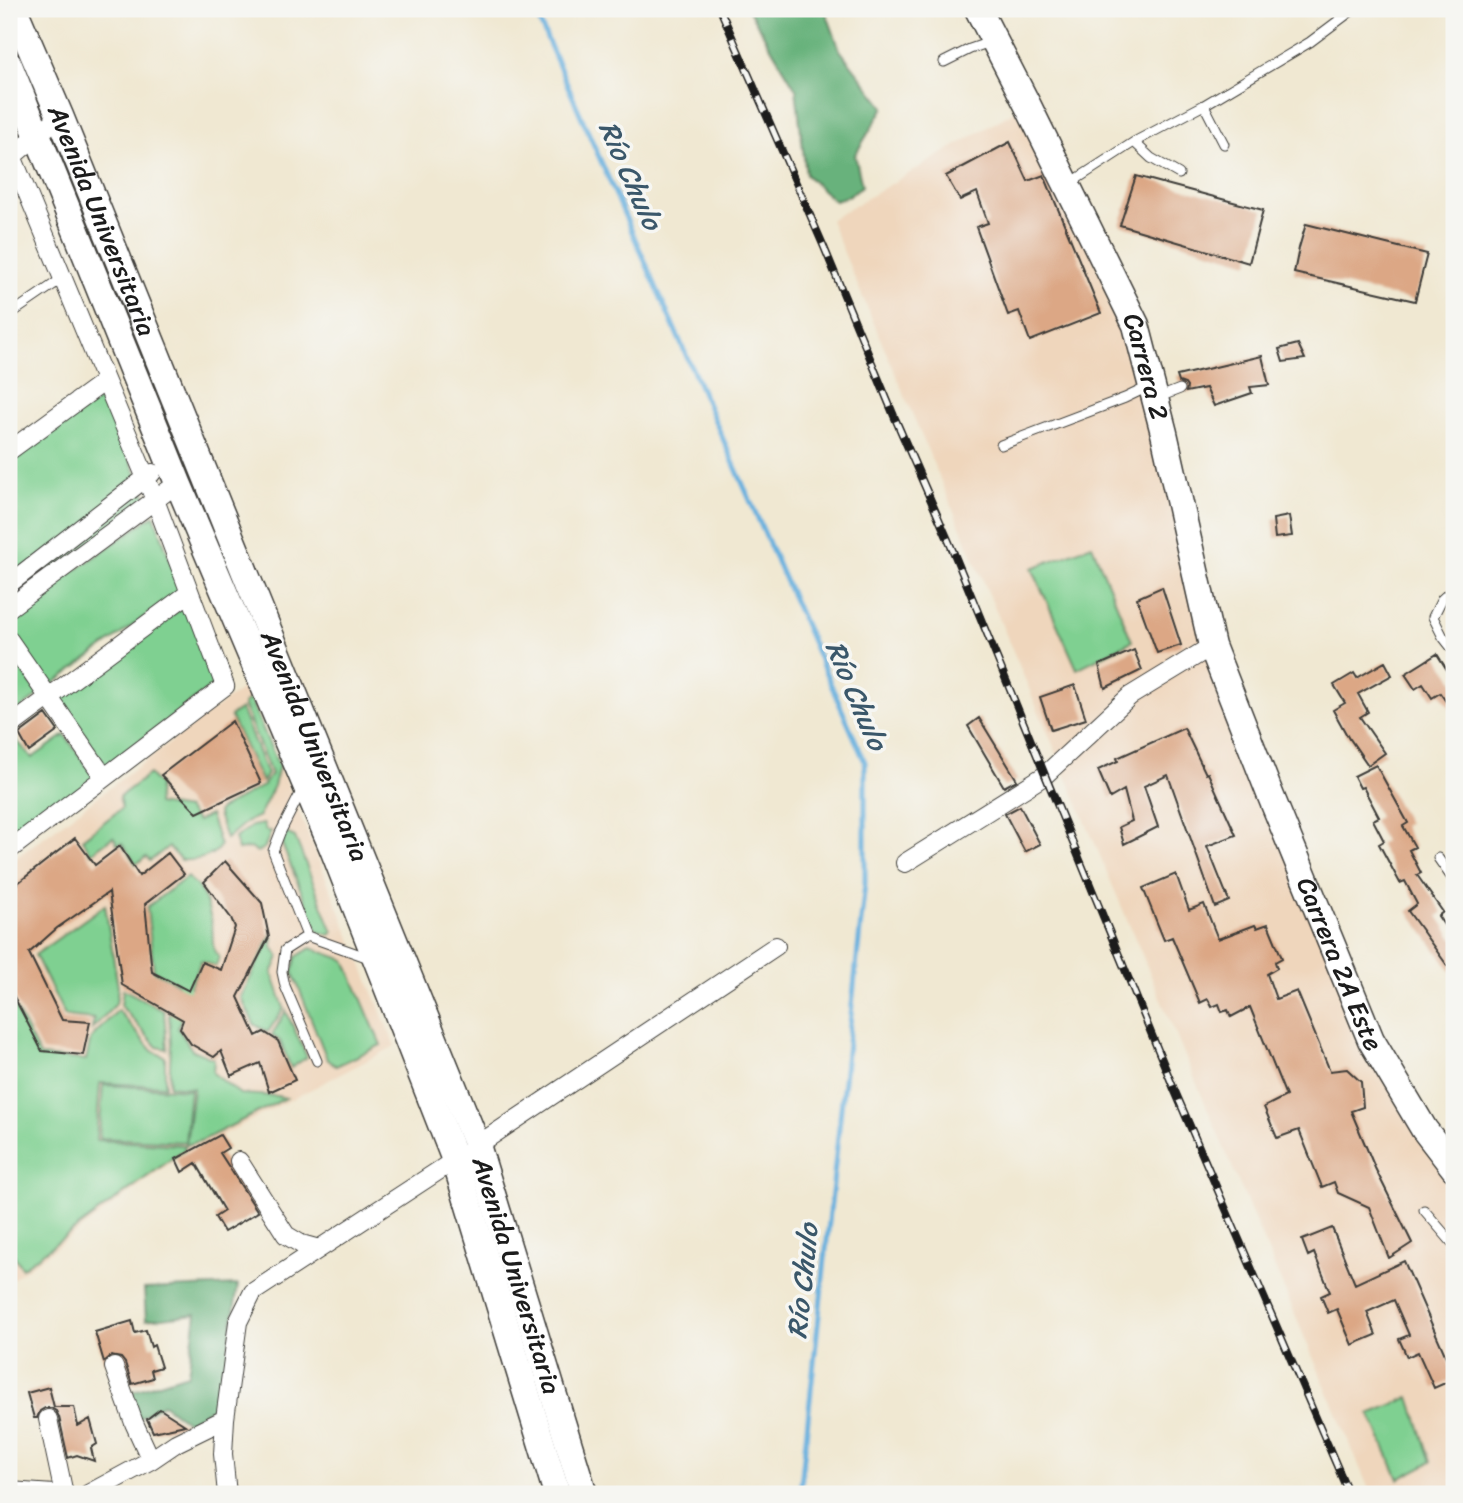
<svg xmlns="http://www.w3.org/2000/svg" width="1463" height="1503" viewBox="0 0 1463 1503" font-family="Sriracha,sans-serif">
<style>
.built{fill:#efd6bc}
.green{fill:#7fd091;stroke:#4e7656;stroke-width:2}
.forest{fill:#67b27b;stroke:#42674c;stroke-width:2}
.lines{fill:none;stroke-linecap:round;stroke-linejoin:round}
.stream{stroke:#67b0de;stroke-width:5}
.building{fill:#dca785}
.lane-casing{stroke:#3c3b37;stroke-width:11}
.street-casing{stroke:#3c3b37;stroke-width:20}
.secondary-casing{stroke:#3c3b37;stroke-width:29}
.lane{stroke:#fff;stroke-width:9}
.street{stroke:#fff;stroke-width:18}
.secondary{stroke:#fff;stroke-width:26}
.rail-casing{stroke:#1c1c1c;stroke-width:8}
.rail{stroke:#f6f6f2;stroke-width:5;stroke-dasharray:16;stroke-linecap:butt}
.labels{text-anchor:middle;stroke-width:7;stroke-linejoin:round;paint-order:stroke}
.street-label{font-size:26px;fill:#1c1c1c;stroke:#f6f6f2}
.water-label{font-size:28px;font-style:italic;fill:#3a576a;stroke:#f6f6f2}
</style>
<rect width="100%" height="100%" fill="#f6f6f2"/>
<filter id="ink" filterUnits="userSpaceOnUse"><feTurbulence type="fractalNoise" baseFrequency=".0143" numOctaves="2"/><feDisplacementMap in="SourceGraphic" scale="14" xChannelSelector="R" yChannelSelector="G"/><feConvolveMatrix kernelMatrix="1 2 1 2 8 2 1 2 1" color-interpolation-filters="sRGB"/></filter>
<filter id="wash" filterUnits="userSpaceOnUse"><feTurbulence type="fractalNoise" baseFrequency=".00686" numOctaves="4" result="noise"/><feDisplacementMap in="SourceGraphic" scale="28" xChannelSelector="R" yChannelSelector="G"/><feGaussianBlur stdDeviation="1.57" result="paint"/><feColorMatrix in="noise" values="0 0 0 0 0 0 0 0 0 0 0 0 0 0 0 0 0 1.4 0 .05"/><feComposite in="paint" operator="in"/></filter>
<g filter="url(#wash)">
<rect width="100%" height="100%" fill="#f0e8d2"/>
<path class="built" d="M1018,109l112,219 81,322 106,263 137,258v323h-83l-541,-1274z
M247,685l148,361 -219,113 -167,123v-419z"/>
<path class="green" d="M104,396l44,106 -139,99v-139z
M154,515l27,75 -132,97 -40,-58v-12z
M1092,545l40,96 -55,28 -45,-101z
M187,604l29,79 -110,84 -46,-70z
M9,651l30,44 -30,22z
M250,699l29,67 -5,20 -15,30 -13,6 -20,17 -8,-25 1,-4 45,-25 7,-11 -28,-70z
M241,709l26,65 -5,8 -32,-66z
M65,735l33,47 -89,62v-105l4,-3 19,22z
M149,774l10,11 -2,19 30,5 10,12 13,-6 10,31c-7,12 -26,15 -39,14l-13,-13 -18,14 -4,-4 -10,7 -14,-21 -4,2 -5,-8 -22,16 -9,-14 40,-31 -3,-11z
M264,824l2,7h5l-6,16 -8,5 -7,-4 -12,2 -3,-12 17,-12z
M286,833l9,4 38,95 -3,3 -12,-3 -35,-85v-7z
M187,877c17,12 21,28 25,48 2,13 -2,22 7,32l-3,9 -15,-5 -11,25 5,4 -7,5 -10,-7 -1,-5 -23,-12 -7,-64z
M105,905l13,82 -2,17 -24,25 2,-10 -29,-3 -30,-61z
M271,935l2,4 -1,6 7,12 -7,16 12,35 -16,24 -14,-8 -13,-27z
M311,948l34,12 36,85 -45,21 -9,-7 -34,-86 3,-16z
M123,989l41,22 3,38 -10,-2 -36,-41z
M9,996l31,60 46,4 5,-22 27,-28 34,41 13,6v29l-65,-3 -4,57 88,5 1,4 -163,119 -13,-21z
M175,1003l9,5 -6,20 14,22 22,9 -1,14 27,21 38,2 8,2 -83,42 -17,5 7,-57 -24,-2 2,-42 -2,-30z
M286,1011l21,46 -16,11 -11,-27 -8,-6z
M103,1085l87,5 -5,52 -86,-4z
M1410,1397l21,65 -32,17 -29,-65z"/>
<path class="forest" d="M748,9h77l15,41 44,57 -29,48 7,31 -12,9 -15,6 -29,-26 -10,-86z
M238,1285l-18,118 -33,19 -24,-18 -26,16 -6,-28 57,-18 8,-60 -50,6 -2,-31z"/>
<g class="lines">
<path class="stream" d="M534,9l331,753v121l-65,611"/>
</g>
<g id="blocks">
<path class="building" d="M1010,142l18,39 16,-6 57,138 -71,28 -11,-30 -11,4 -32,-88 12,-4 -11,-31 -17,8 -14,-24z
M1136,176l127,34 -14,53 -129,-38z
M1306,224l121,30 -12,47 -121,-28 5,-25z
M1298,344l7,15 -22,3 -4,-13z
M1262,356l7,29 -19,2 2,6 -38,13 -8,-18 -20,4 1,-5 -2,-3 -6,-2 -2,-6z
M1289,516l3,20 -17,2 -2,-19z
M1162,587l19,58 -24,8 -20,-55z
M1134,650l8,20 -37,18 -6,-23z
M1437,654l17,27v32l-14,-20 -8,5 -9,-14 -8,5 -10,-15z
M1385,662l7,13 -34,19 10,18 -8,5 25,36 -17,12 -18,-26h-1l-16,-29 12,-7 -11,-18 20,-12 3,5z
M1075,685l11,34 -35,11 -11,-33z
M46,714l12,17 -29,21 -10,-18z
M979,718l38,62 -13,7 -36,-61z
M232,721l29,62 -64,30 -36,-38z
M1184,728l22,46 2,-1 28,62 -29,11 22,55 -14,6 -47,-132 -24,11 14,41 -34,17 -5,-17 13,-6 -8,-31 -14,8 -12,-28 20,-9 -1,-3z
M1376,765l32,58 -5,3 12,21 -6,3 12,23 -4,2 26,37 -5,4 16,24v35l-46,-64 9,-7 -12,-23 -5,2 -21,-39 5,-3 -11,-21 6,-3 -16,-30 -3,1 -6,-12z
M1020,806l20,38 -15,8 -20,-38z
M75,838l20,27 25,-19 19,30 29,-23 16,21 -39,30 7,68 37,19 13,-29 19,8 14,-43 -4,-9 -27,-36 21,-21 37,42 7,34 -31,60 18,39 8,-4 14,9 17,39 -26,12 -9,-29 -29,13 -10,-25 -7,6 -23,-13 -11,-16 3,-8 -61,-35 -13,-93 -52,36 -28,25 33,67 28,2 -7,33 -41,-4 -33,-64v-97z
M1176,874l13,36 15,-6 14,35 37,-14 2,3 11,-4 14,34 -7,4 2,6 -10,6 9,25 21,-8 33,80 17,-2 14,13 2,25 -12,4 24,57 37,75 -23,15 -20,-51 -31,-14 -4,-11 -12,5 -23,-57 -22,8 -13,-31 22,-11 -36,-89 -19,10 -3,-7 -6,2 -3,-8 -7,3 -4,-8 -8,4 -28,-66 -8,3 -21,-52z
M220,1135l8,13 -8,5 38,59 -34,20 -9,-15 9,-6 -28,-48 -14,9 -6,-13z
M1332,1228l23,56 49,-23 50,114v4l-20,9 -16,-36 -11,5 -8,-18 10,-4 -15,-35 -27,12 9,23 -24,10 -15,-36 -9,4 -7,-17 9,-4 -16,-39 -6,3 -6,-16z
M132,1321l3,12 11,-3 5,17 3,-2 7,22 -10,3 2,8 -21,6 -7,-21 -4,-5 -10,-2 -7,6 -9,-30z
M49,1387l5,20h20l4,19 12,-7 7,25 -6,4 3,13 -17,-6 -9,3 -9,-41 -3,-6 -5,-3h-6l-5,3 -3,7h-3l-7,-25z
M160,1409l25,16 -32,7 -6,-13z"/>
</g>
</g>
<g filter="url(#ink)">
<use href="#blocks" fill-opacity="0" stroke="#3c3b37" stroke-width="2"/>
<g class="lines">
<defs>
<path id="lane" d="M944,62l26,-13 23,-8
M1204,105l20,39
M1134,142l17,16 28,16
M1069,184l65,-42 70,-37 106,-63 44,-33
M9,315l54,-37
M1157,398l23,-9
M1001,445l124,-47 25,-12
M1454,588l-12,11 -9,18 10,20 11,14
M303,788l-23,45 -7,18 34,85 62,22
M1438,858l16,23
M307,936l-22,14 -3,22 3,14 32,75
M1424,1210l30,35"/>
<path id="street" d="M9,159l51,-43
M9,451l96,-70
M9,584l143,-111
M9,608l169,-125
M9,640l95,137
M9,727l180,-134
M9,850l216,-164 -70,-186 -143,-344
M905,863l139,-87 86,-80 82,-50
M239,1161l47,74 15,9 18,5
M114,1367l20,56 17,37
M48,1419l16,75
M9,1491l45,3
M88,1494l63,-34 25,-17 49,-24
M227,1494l-4,-40 2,-35 13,-97 15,-30 202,-132 321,-214"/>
<g id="secondary">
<path id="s1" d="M14,9l46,107 417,1029 107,349"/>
<path id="s2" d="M978,9l49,95 109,221 28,108 48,213 58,148 101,246 53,89 30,39"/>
<path d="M9,65l169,418 155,366 122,311 102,334"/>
</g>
</defs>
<use href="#lane" class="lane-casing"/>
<use href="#street" class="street-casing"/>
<use href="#secondary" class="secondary-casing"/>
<use href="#lane" class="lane"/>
<use href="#street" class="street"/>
<use href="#secondary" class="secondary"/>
<defs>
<path id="rail" d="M720,9l104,238 70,169 59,135 221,538 175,405"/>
</defs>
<use href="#rail" class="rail-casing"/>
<use href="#rail" class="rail"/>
</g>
</g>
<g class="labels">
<g class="street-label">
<text dy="9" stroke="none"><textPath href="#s1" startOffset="229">Avenida Universitaria</textPath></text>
<text dy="9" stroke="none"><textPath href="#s2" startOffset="396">Carrera 2</textPath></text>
<text dy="9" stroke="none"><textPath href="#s1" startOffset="796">Avenida Universitaria</textPath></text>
<text dy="9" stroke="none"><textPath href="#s2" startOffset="1026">Carrera 2A Este</textPath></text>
<text dy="9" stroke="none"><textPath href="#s1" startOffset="1363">Avenida Universitaria</textPath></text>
</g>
<g class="water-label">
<text transform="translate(631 175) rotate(66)" y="10">Río Chulo</text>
<text transform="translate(857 695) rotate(67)" y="10">Río Chulo</text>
<text transform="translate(802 1281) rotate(-84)" y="10">Río Chulo</text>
</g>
</g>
<rect width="1463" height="1503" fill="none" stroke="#f6f6f2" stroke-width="35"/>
</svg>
